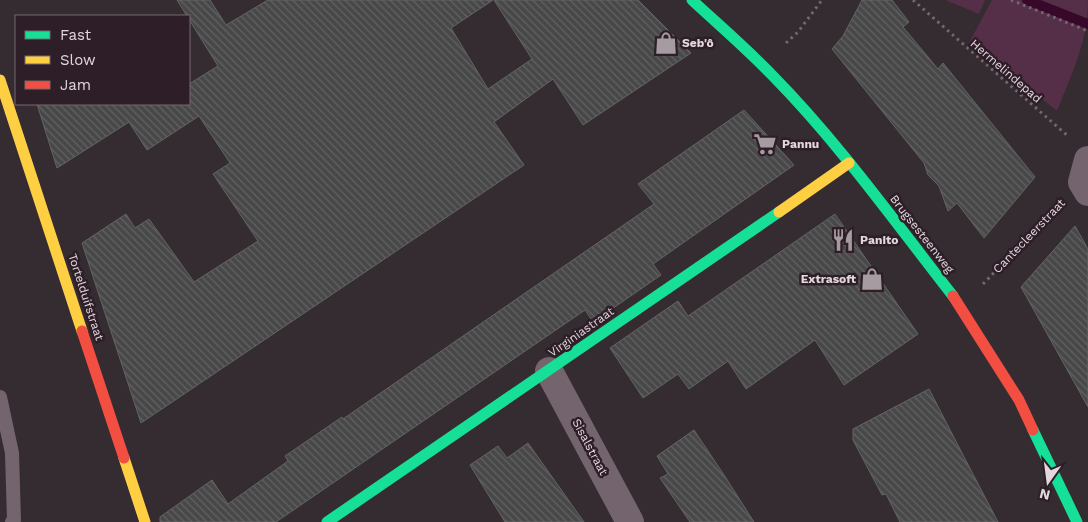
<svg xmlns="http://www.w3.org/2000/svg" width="1088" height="522" viewBox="0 0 1088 522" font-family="'Work Sans',sans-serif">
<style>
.green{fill:#552e47}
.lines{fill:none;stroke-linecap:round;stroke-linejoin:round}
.stream{stroke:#38082b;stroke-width:10}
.building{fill:url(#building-back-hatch);stroke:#636464}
.path{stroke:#73686e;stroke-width:3;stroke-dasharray:2.5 4;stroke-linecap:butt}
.lane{stroke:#74646d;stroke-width:14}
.street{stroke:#74646d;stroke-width:28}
.fast{stroke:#16e098;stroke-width:11}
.slow{stroke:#ffcf43;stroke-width:11}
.jam{stroke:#f24e42;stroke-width:11}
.labels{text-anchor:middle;stroke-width:5;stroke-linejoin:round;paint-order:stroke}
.poi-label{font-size:12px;font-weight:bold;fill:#e2d7dd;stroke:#2d1e28;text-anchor:start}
.street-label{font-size:12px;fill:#e2d7dd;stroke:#2d1e28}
</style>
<defs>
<pattern id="building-back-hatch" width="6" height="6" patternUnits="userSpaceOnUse" patternTransform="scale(1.25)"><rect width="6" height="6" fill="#494849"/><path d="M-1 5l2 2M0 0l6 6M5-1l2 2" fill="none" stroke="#636263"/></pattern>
</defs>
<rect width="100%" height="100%" fill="#342c30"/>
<path class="green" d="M945,0h40l-6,14z
M992,0h96c0,42 -16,73 -31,111l-87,-70z"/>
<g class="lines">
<path class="stream" d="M1027,0l61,24"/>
</g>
<path class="building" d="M177,0h33l16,25 42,-25h225l-42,28 37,61 44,-30 -38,-59h144l53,53 -108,72 -30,-46 -59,43 30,43 -383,258 -59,-180 44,-29 9,14 14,-9 45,63 64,-41 -45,-67 17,-11 -31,-47 -52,34 -18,-28 -72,46 -20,-64h152v-20l29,-18z
M862,0h30l17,22 -6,5 35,42 5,-6 92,114 -51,61 -27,-35 -9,8 -9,-25 -11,-11 -4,-12 -92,-114 11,-13z
M744,110l50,55 -141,99 8,11 -68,47 -8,-12 -309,212h-116v-5l52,-37 16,24 60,-43 -3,-5 57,-39 1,2 311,-215 -16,-20z
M835,214l83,120 -74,51 -29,-45 -69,49 -18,-28 -39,28 -11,-15 -35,24 -33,-50 68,-47 10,15z
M1075,226l13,23v158l-67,-120z
M929,389l34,66 35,67h-98l-14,-28 -4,1 -29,-55v-11z
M694,430l32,48 28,44h-64l-30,-44 8,-4 -11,-18z
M528,443l22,31 34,48h-79l-35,-57 28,-19 9,12z"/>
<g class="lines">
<path class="path" d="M913,0l156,137
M1011,0l77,31
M786,43l12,-11 24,-32
M983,284l76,-78"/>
<path class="lane" d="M0,397l12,56 2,67 -2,2"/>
<path class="street" d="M1088,160l-6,22 6,10
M549,371l81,151"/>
<path class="fast" d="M692,0c27,25 55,49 80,75 67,68 123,147 181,221
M1033,430l44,92
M327,522l452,-310"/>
<path class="slow" d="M0,80l82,251
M779,212l70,-49
M124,458l21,64"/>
<path class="jam" d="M953,296l66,104 14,30
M82,331l42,127"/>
</g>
<defs>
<symbol id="shop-bare" viewBox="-9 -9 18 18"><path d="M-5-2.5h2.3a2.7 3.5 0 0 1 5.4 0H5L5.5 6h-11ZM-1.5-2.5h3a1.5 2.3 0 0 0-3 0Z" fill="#a59ba0" stroke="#2d1e28" stroke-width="2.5" paint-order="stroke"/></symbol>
<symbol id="supermarket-bare" viewBox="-9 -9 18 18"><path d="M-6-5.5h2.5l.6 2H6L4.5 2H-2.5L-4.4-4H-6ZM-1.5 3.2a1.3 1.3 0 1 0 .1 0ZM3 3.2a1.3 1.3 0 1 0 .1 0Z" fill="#a59ba0" stroke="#2d1e28" stroke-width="2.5" paint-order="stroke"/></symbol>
<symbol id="restaurant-bare" viewBox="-9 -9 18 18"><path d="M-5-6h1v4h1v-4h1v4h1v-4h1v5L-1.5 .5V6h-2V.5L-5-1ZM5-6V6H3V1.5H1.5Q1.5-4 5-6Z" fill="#a59ba0" stroke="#2d1e28" stroke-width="2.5" paint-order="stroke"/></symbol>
</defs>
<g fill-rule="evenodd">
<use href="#shop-bare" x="650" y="27" width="32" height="32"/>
<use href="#supermarket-bare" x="749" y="128" width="32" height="32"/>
<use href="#restaurant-bare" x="827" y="224" width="32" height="32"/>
<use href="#shop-bare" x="856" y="263" width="32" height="32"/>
</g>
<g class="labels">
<g class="poi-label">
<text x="682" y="47">Seb'ô</text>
<text x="782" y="148">Pannu</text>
<text x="860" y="244">Panito</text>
<text x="856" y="283" text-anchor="end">Extrasoft</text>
</g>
<g class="street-label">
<text transform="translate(1006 71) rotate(41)" y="4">Hermelindepad</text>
<text transform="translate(922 234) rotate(52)" y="4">Brugsesteenweg</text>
<text transform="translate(1029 236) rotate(-46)" y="4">Cantecleerstraat</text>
<text transform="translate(86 297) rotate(72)" y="4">Tortelduifstraat</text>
<text transform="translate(581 332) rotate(-35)" y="4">Virginiastraat</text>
<text transform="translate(590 447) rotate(62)" y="4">Sisalstraat</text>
</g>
</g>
<rect x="15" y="15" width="175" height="90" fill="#2d1e28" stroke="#756870"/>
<rect x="25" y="31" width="25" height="8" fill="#16e098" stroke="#756870"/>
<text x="60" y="40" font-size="15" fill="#e2d7dd">Fast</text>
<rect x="25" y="56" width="25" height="8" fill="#ffcf43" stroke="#756870"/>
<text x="60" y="65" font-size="15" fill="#e2d7dd">Slow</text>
<rect x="25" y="81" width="25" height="8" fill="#f24e42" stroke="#756870"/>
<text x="60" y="90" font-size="15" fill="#e2d7dd">Jam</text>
<g transform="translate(1048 482) rotate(194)" stroke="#2d1e28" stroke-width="4" paint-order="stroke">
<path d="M0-4L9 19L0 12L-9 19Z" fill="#e2d7dd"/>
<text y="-8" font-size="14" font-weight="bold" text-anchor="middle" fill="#e2d7dd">N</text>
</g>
</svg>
